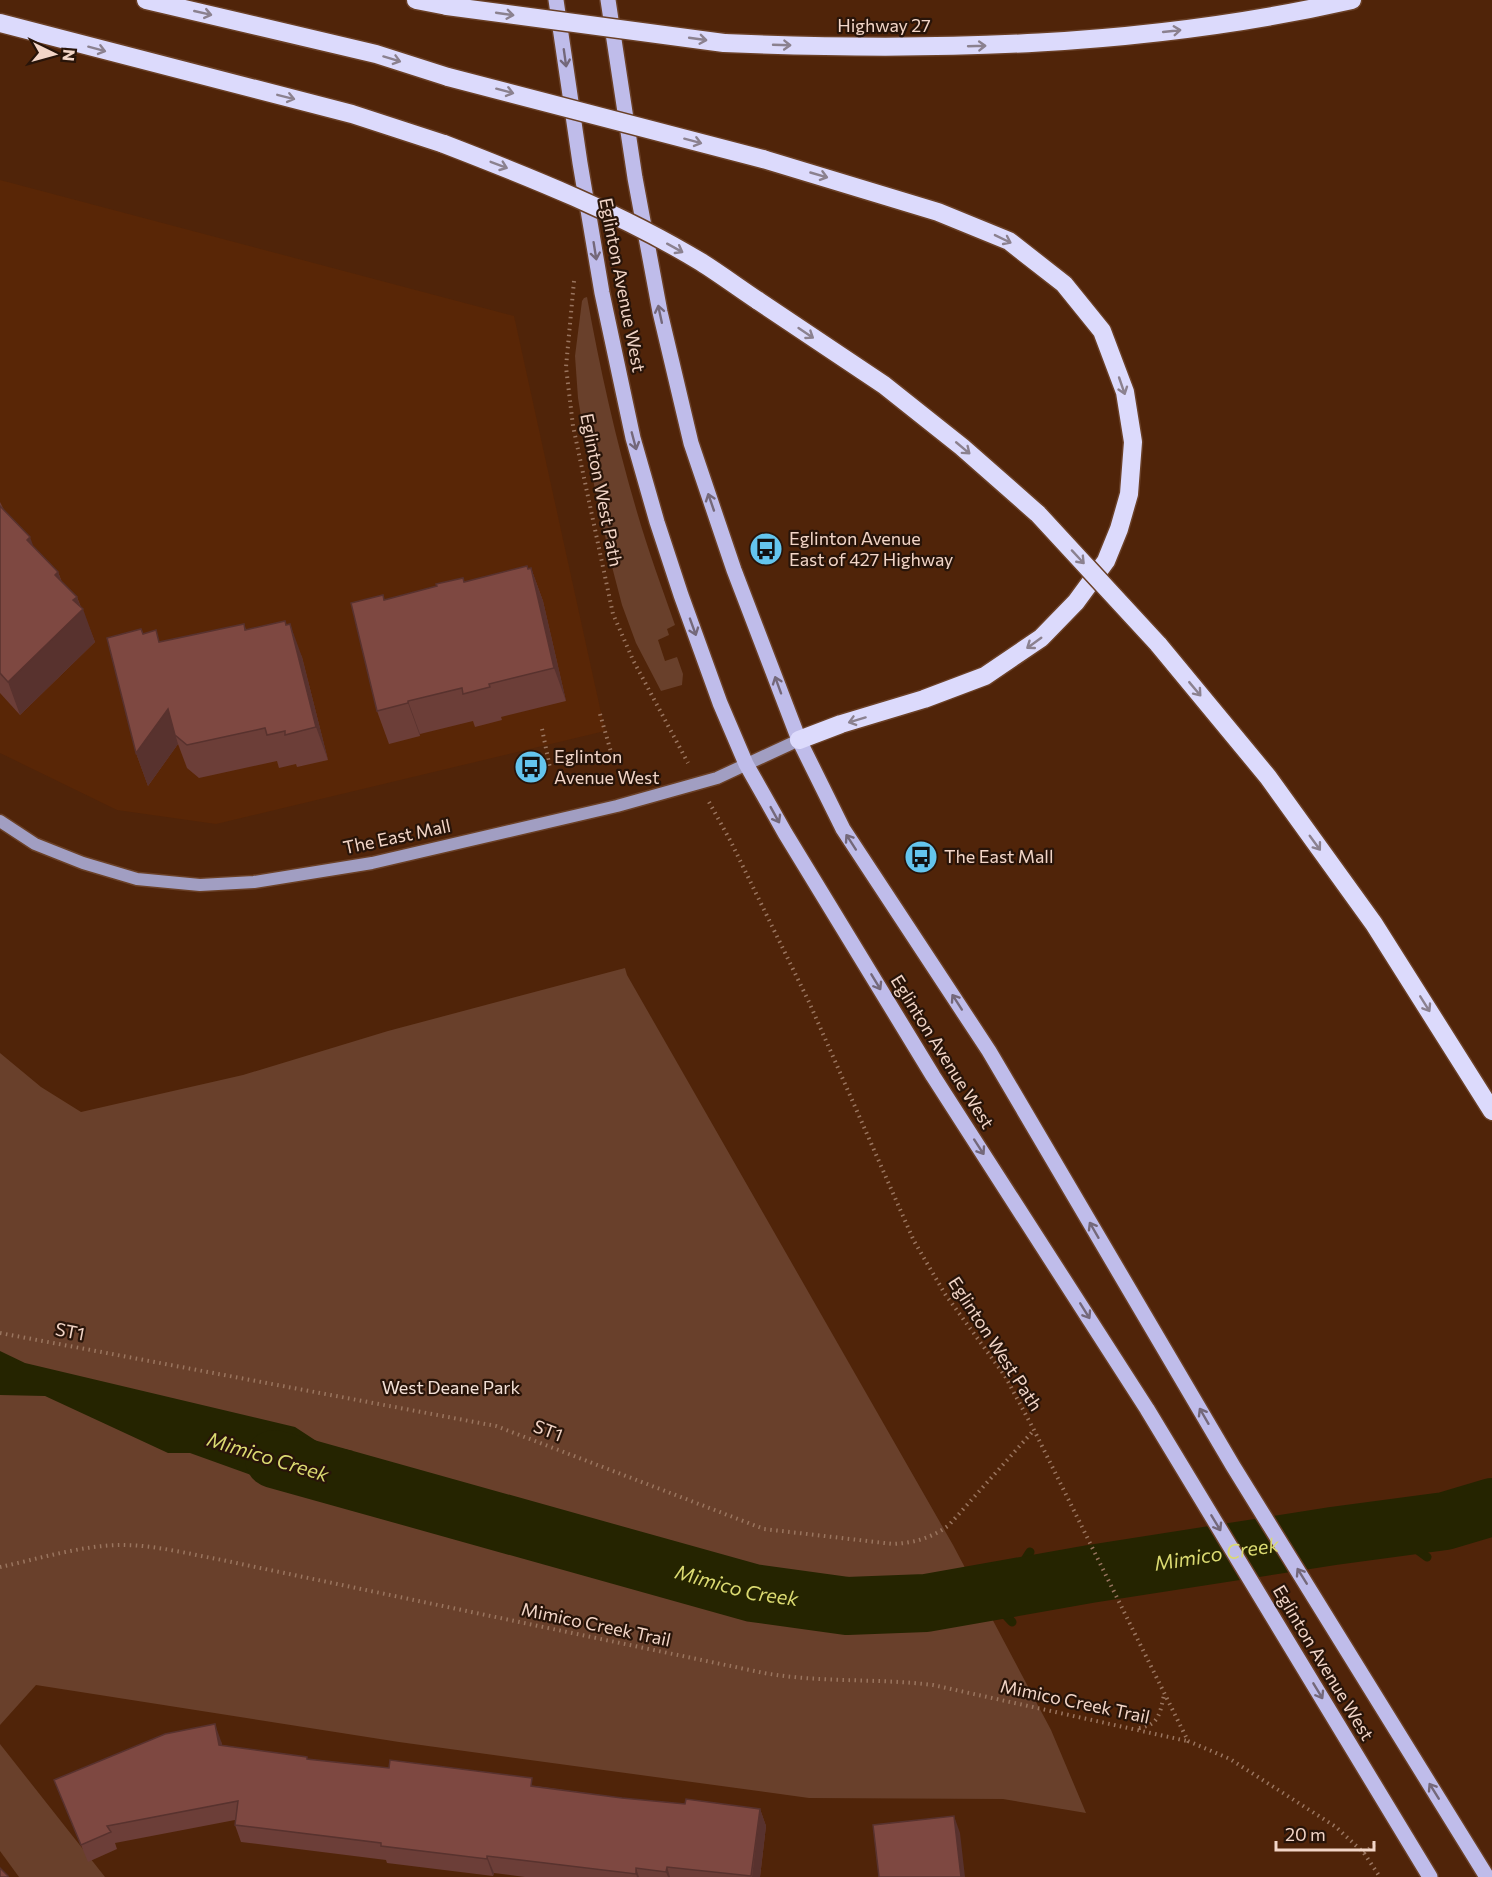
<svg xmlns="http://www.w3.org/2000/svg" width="1492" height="1877" viewBox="0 0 1492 1877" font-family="Commissioner,sans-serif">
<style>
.built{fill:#592606}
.green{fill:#69402b}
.water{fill:#252400}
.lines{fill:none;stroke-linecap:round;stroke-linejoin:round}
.stream{stroke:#252400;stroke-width:9}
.river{stroke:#252400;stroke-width:58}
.secondary-casing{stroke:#6a4027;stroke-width:15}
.primary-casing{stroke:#6a4027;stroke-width:18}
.highway-casing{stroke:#6a4027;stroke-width:21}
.path{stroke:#9a755f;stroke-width:4;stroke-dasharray:1.5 4.5;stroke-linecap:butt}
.secondary{stroke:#a19ec2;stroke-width:12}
.primary{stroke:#bfbcea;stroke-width:15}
.highway{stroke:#dcdafc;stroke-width:18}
.highway-bridge-casing{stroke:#6a4027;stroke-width:21;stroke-linecap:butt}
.highway-bridge{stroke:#dcdafc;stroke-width:18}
.wall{fill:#6c3e38}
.shaded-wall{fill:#58322e}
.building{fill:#7e4841;stroke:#58322e;stroke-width:1.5}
.oneway{stroke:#8b818f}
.oneway2{stroke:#74687a}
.labels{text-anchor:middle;stroke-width:4.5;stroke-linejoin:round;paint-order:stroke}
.street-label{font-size:18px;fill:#f2d5c7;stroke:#281409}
.poi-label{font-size:18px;fill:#f2d5c7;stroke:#281409;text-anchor:start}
.park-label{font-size:18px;fill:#f3e0d6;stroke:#281409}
.water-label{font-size:20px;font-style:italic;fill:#dbda71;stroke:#281409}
</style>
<rect width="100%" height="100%" fill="#502409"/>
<path class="built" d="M0,180l514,136 91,415 -389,93 -99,-14 -117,-57z"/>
<path class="green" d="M587,297c13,72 29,144 50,215 11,38 25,76 38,113l-8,4 2,6 -11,5 7,21 12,-4 6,17 -1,11 -21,6 -25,-48 -14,-38 -12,-46 -24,-112 -8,-49 -3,-42 7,-55 2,-3z
M625,968l2,7 326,570 98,185 35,83 -83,-14 -194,-1 -410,-56 -363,-57 -36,40v-672l41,34 40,25 162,-37 145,-44z
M0,1744l105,133h-86l-19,-26z"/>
<path class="water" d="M0,1351l25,12 270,64 26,17 32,7 -3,42 -85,-13 -75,-27h-22l-123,-57 -45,-1z"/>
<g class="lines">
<path class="stream" d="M1389,1529l38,28
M1007,1588l23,-36
M984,1592l28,30"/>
<path class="river" id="s1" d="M274,1459l479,134 94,13 79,-3 164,-29 243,-38 112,-15 47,-14"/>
<defs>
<path id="secondary" d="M0,821l35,23 48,19 54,16 63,6 54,-3 118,-19 245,-57 100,-28 82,-38"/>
<path id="primary" d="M556,0l24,163 22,130 31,145 24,84 24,73 39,108 26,61 39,69 148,243 214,333 283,468
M608,0l27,178 25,134 31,131 43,127 65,170 44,89 146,222 244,415 254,411"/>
<path id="highway" d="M146,0l230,54 72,23
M416,0l31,6
M0,23l352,91 92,30
M724,43c210,9 421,4 628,-43
M763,159l175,53 71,29 55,43 38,47 23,61 8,50 -4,52 -10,35 -13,32 -30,41 -35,36 -56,38 -61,23 -83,25 -42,16
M757,300l127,85 78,62 76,67
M1158,644l110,133 106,147 118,187"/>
</defs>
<use href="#secondary" class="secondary-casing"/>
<use href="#primary" class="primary-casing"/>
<use href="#highway" class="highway-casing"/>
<path class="path" d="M574,281l-8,86 7,59 40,188 20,46 55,103
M600,714l11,38
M542,729l8,39
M709,802l22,40 78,160 105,239 31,53 60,82 29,54 154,311 42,18 106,68 28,26 16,24
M0,1333l496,93 268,103 129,15c21,-1 39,-6 56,-19l85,-95
M0,1567c38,-8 83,-22 122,-22 33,0 67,9 100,15l542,113c56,10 113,5 169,12l254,56
M1139,1728c20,-3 21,-15 25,-33
M1364,1853l11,-9"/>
<use href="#secondary" class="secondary"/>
<use href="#primary" class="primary"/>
<use href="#highway" class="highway"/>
<defs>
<path id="highway-bridge" d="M447,6l277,37
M448,77l315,82
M444,144c88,34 176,69 257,118 19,12 38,26 56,38
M1038,514l120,130"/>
</defs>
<use href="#highway-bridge" class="highway-bridge-casing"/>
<use href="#highway-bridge" class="highway-bridge"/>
</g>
<path class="wall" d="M0,502l4,8 29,36 25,26 4,10 15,15 18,45 -75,73 -20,-22z
M531,568l12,33 23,100 -65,16 1,3 -27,7 -2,-6 -53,13v2l-31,8 -12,-33 88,-129z
M244,624l2,6 40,-5 16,32 26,103 -31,7 -1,-3 -17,4 -2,-7 -78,17 -12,-10 -9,-24 -30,42 -12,-33 7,-119 17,8z
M221,1741l1,4 86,14 227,27 87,12 63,6 75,5 6,17 -6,51h-235l-31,-4 -1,3 -106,-13 -1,-3 -145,-18 -6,-17v-5l-120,23 2,6 -29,13 -34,-82z"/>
<path class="shaded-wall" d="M30,537l12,33 -15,-30z
M531,568l12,33 23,100 -12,-33z
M58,572l12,33 -15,-30z
M77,597l5,14 1,-2 12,33 -75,73 -12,-33 65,-82z
M290,624l12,33 26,103 -12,-33z
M408,701l12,33v2l-12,-33z
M168,709l10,35 -30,42 -12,-33z
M215,1724l6,17 4,21 -6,-17z
M760,1809l6,17 -6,51h-8z
M954,1816l6,17 5,44h-4z
M487,1856l7,17 -1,3 -6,-17z
M667,1867l3,10h-2l-2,-5z
M636,1868l3,9h-2l-1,-3z"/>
<path class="building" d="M0,506l30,31 -3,3 31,32 -3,3 22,22 -4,3 10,9 -75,73 -8,-9z
M527,566l1,3 3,-1 23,100 -65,16 1,3 -27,7 -1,-6 -54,13v2l-31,8 -26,-108 32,-8 1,5 53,-14 -1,-2 27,-6 1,4z
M285,621l1,4 4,-1 26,103 -31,8v-4l-18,4 -2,-7 -78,17 -12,-10 -7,-26 -32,44 -29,-115 34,-9 2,5 13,-4 3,12 85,-18 1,6z
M215,1724l4,21 88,12v2l82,9 1,-8 142,18 -1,8 91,12 63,6 1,-5 74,10 -9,67 -84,-9 -1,5 -30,-4v6l-149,-18v3l-106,-13v-3l-146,-18 3,-24 -131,25 4,6 -30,13 -27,-65 111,-46z
M954,1816l7,61h-82l-6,-52z
M0,1868l8,8v1h-8z"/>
<defs><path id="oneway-shaft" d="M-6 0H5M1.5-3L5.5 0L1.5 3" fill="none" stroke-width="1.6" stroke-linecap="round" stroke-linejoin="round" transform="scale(1.5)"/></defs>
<g class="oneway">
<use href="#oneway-shaft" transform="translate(203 13) rotate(13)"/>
<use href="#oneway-shaft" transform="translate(505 14) rotate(8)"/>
<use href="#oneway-shaft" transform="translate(1172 31) rotate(-6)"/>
<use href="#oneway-shaft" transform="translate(698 39) rotate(8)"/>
<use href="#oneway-shaft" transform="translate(782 45) rotate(2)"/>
<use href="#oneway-shaft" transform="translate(977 46) rotate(-2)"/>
<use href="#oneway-shaft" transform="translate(97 49) rotate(15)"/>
<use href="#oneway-shaft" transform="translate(392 59) rotate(17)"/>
<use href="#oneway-shaft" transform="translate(505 91) rotate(15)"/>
<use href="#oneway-shaft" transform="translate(286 97) rotate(14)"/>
<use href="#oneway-shaft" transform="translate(693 141) rotate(15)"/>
<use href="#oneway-shaft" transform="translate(499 165) rotate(21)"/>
<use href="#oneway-shaft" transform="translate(819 175) rotate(16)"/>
<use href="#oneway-shaft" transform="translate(1003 239) rotate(26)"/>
<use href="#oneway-shaft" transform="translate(675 248) rotate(29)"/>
<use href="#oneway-shaft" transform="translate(806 333) rotate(34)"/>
<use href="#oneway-shaft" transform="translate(1122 386) rotate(71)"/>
<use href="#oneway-shaft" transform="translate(963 448) rotate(40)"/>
<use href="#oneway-shaft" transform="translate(1078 557) rotate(47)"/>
<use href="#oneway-shaft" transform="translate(1034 643) rotate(144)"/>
<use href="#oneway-shaft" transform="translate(1195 689) rotate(50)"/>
<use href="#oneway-shaft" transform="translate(857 720) rotate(163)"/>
<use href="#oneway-shaft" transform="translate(1315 843) rotate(54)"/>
<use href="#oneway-shaft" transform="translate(1425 1004) rotate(58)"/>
</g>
<g class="oneway2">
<use href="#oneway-shaft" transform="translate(565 58) rotate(82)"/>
<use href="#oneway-shaft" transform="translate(595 251) rotate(81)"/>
<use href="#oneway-shaft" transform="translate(660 314) rotate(-102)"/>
<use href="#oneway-shaft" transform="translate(634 441) rotate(75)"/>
<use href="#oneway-shaft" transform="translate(711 502) rotate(-109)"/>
<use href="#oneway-shaft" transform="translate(693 627) rotate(70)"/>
<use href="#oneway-shaft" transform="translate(778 685) rotate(-110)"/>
<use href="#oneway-shaft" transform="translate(775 815) rotate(61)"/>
<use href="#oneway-shaft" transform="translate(851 842) rotate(-123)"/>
<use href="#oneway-shaft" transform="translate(876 982) rotate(59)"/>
<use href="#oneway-shaft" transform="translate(957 1002) rotate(-123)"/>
<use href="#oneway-shaft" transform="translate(979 1147) rotate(57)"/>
<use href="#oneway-shaft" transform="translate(1094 1230) rotate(-120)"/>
<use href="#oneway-shaft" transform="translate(1085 1311) rotate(58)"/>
<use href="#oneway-shaft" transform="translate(1204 1416) rotate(-120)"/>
<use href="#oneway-shaft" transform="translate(1216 1523) rotate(59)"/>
<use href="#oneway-shaft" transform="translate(1302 1576) rotate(-122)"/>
<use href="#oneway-shaft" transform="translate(1318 1691) rotate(59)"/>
<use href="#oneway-shaft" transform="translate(1434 1791) rotate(-122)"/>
</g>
<defs>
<symbol id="bus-disc" viewBox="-11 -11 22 22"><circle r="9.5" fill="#64c5ee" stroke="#281409"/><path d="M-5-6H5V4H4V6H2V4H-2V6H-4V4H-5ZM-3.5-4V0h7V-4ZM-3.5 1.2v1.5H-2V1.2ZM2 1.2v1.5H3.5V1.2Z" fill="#111"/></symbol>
</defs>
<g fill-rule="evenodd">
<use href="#bus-disc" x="747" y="530" width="38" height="38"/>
<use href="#bus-disc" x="512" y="748" width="38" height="38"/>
<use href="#bus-disc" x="902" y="838" width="38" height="38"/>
</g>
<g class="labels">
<g class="street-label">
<text x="884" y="32">Highway 27</text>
<text transform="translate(622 285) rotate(79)" y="6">Eglinton Avenue West</text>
<text transform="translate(601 490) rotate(79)" y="6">Eglinton West Path</text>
<text transform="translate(397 837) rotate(-12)" y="6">The East Mall</text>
<text transform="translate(942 1052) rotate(58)" y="6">Eglinton Avenue West</text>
<text transform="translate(70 1332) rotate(11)" y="6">ST1</text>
<text transform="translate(995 1344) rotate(57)" y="6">Eglinton West Path</text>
<text transform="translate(548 1431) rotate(21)" y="6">ST1</text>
<text transform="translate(596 1625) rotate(12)" y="6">Mimico Creek Trail</text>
<text transform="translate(1323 1663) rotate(59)" y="6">Eglinton Avenue West</text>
<text transform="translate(1075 1702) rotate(12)" y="6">Mimico Creek Trail</text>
</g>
<g class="poi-label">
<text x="789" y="545">Eglinton Avenue<tspan x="789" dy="21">East of 427 Highway</tspan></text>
<text x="554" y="763">Eglinton<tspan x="554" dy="21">Avenue West</tspan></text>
<text x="944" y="863">The East Mall</text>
</g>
<g class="park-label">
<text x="451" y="1394">West Deane Park</text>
</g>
<g class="water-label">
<text transform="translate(268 1457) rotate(17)" y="7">Mimico Creek</text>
<text dy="7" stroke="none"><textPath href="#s1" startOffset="966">Mimico Creek</textPath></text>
<text dy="7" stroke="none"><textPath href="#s1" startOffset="480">Mimico Creek</textPath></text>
</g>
</g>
<g transform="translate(54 54) rotate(95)" stroke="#281409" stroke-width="4.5" paint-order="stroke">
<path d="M0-4.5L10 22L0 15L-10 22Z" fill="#f2d5c7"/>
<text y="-9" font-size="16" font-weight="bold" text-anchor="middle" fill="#f2d5c7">N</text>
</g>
<path d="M1276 1841v9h98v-9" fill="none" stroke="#f2d5c7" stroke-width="3"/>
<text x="1285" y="1841" font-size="18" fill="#f2d5c7" stroke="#281409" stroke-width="4.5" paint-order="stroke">20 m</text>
</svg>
